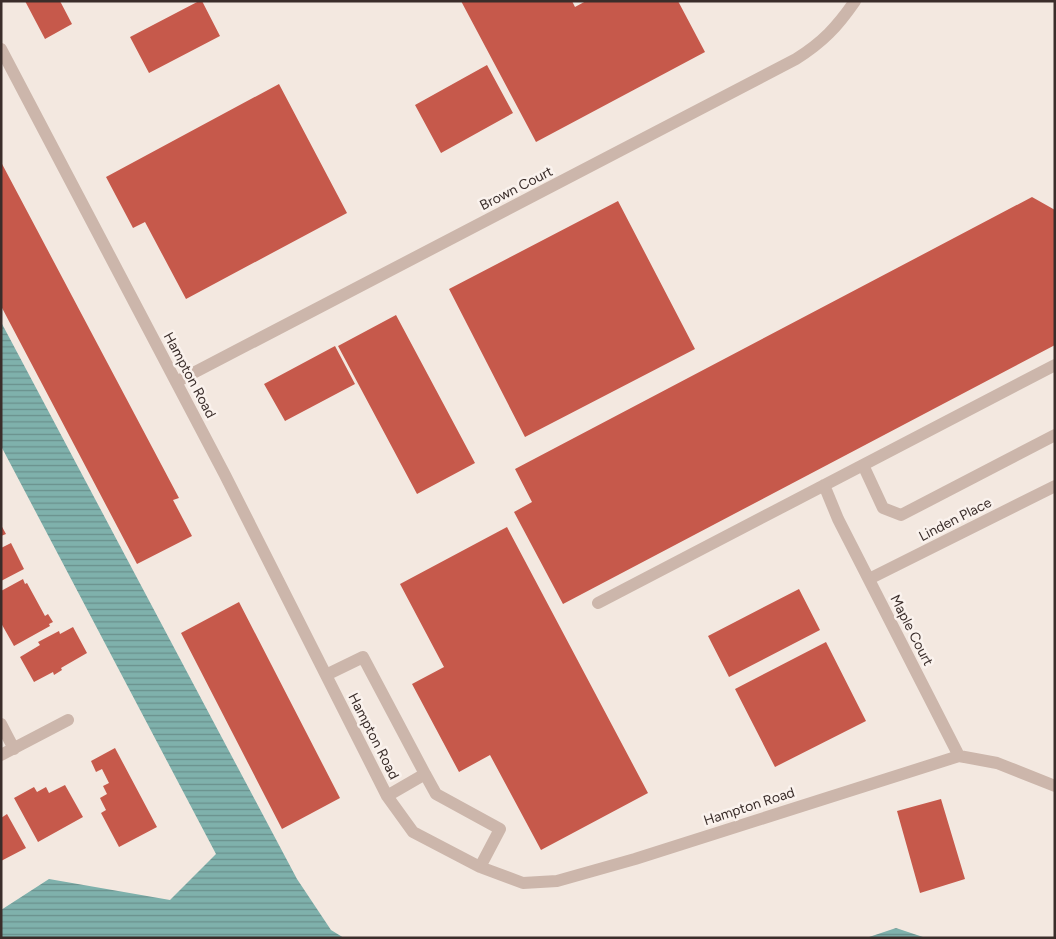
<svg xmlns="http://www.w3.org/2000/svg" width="1056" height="939" viewBox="0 0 1056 939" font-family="Figtree,sans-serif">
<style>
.water{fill:url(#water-rules)}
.building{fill:#c6594b}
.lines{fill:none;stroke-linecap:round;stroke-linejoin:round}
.minor{stroke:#ccb6ab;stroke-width:12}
.labels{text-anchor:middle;stroke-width:5;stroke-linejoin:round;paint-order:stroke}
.street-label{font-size:14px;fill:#3a2d2a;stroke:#faf2ed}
</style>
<defs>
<pattern id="water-rules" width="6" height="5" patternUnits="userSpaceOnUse" patternTransform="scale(1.25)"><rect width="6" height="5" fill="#7fb1ac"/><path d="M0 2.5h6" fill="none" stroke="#69908c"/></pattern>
</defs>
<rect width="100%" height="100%" fill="#f3e8e0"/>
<path class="water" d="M1,322l296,557 34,51 13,8h-343v-28l48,-31 121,21 46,-46 -215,-408z
M896,928l30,10h-60z"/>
<path class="building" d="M25,1h35l12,23 -27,15z
M199,1h3l18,35 -71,37 -19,-36z
M461,1h111l3,6 11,-6h92l27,51 -169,90z
M487,65l26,48 -72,40 -26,-48z
M279,84l68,129 -161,86 -41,-77 -12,6 -27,-51z
M1,162l178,336 -6,2 19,36 -55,28 -136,-258z
M1032,197l23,13v135l-492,259 -49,-92 18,-10 -17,-33z
M618,201l77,148 -170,88 -76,-148z
M396,315l79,148 -58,31 -79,-148z
M335,346l20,38 -70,37 -21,-37z
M1,525l5,9 -5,2z
M507,527l141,266 -107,57 -51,-95 -31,17 -47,-88 32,-17 -44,-83z
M11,543l13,26 -23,12v-33z
M23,579l2,5 2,-1 18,33 3,-2 5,8 -4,2 1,2 -36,20 -13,-23v-32z
M799,589l21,41 -91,47 -21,-41z
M239,602l101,196 -58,31 -101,-196z
M73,627l14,26 -26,15 1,2 -8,5 -1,-3 -19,10 -14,-25 20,-12 -2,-3 21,-11 1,3z
M826,642l40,79 -91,46 -40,-78z
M115,748l42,79 -38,20 -18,-34 5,-3 -6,-12 7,-4 -4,-8 6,-3 -7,-14 -6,3 -5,-11z
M65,785l18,32 -45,25 -24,-44 20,-11 3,5 9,-5 3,6z
M941,799l24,80 -45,14 -23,-82z
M7,814l19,34 -25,13v-43z"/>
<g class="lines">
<path class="minor" d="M1,49l224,426 162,321 26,36 67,35 43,16 34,-2 78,-22 324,-103 38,7 58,23
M176,382l620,-323c27,-17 41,-32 59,-58
M863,465l20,43 18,7 154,-80
M824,485l14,34 121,237
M869,579l186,-93
M598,603l457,-238
M326,675l37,-18 62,117
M1,724l13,25
M1,755l67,-35
M387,796l38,-22 11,20 64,35 -20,38"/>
</g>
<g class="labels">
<g class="street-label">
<text transform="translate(516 188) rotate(-27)" y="5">Brown Court</text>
<text transform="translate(190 375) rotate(62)" y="5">Hampton Road</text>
<text transform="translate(955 519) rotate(-27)" y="5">Linden Place</text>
<text transform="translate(912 630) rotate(63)" y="5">Maple Court</text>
<text transform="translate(374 736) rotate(63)" y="5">Hampton Road</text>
<text transform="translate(749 806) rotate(-18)" y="5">Hampton Road</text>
</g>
</g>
<rect width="1056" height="939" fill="none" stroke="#3a2d2a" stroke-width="5"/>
</svg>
